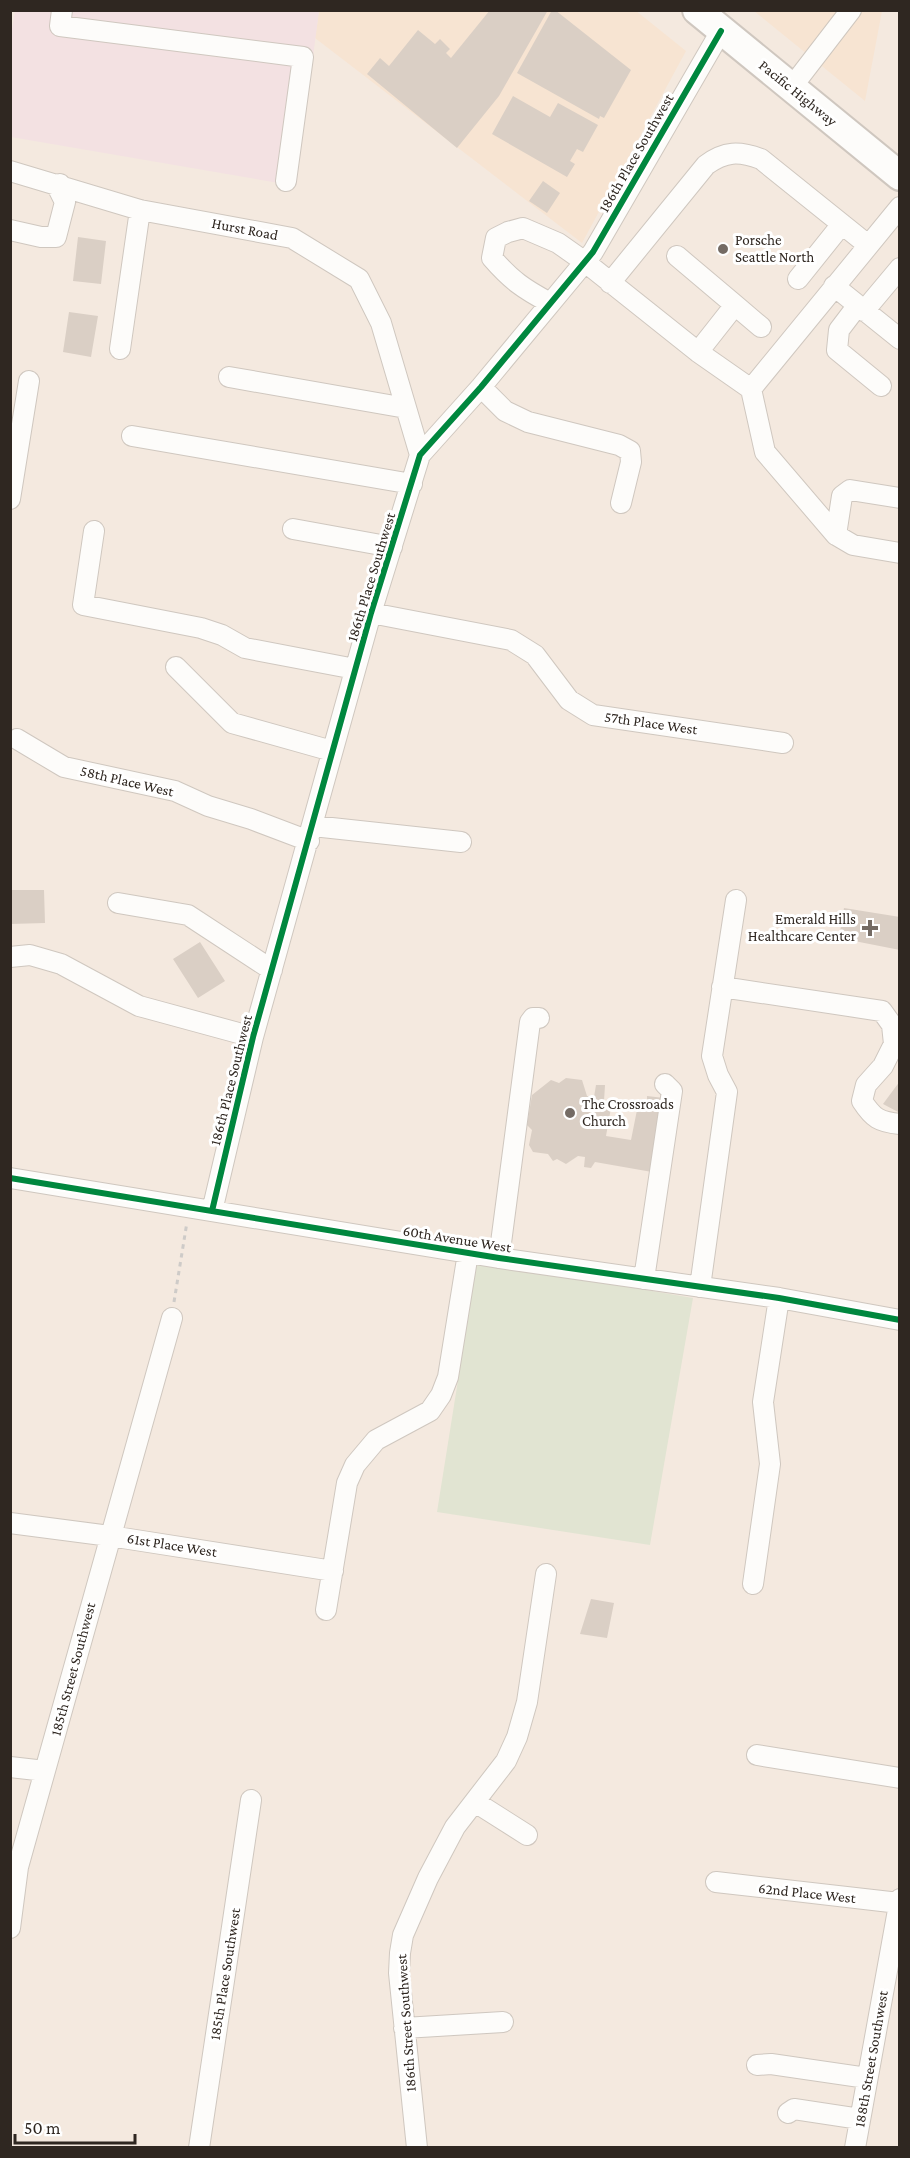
<svg xmlns="http://www.w3.org/2000/svg" width="910" height="2158" viewBox="0 0 910 2158" font-family="'Crimson Pro',serif">
<style>
.built{fill:#f7e4d2}
.industrial{fill:#f3e1e2}
.green{fill:#e1e4d2}
.building{fill:#dacfc5}
.lines{fill:none;stroke-linecap:round;stroke-linejoin:round}
.minor-casing{stroke:#cfc7bf;stroke-width:22}
.highway-casing{stroke:#cfc7bf;stroke-width:32}
.path{stroke:#cecbc8;stroke-width:3;stroke-dasharray:4.5 4.5;stroke-linecap:butt}
.minor{stroke:#fdfcfa;stroke-width:20}
.highway{stroke:#fdfcfa;stroke-width:28}
.cycleway-casing{stroke:#fff;stroke-width:10}
.cycleway{stroke:#00873e;stroke-width:6}
.poi-dot{fill:#746b64;stroke:#fff;stroke-width:2}
.labels{text-anchor:middle;stroke-width:6;stroke-linejoin:round;paint-order:stroke}
.street-label{font-size:15px;fill:#2f2721;stroke:#fff}
.poi-label{font-size:15px;fill:#2f2721;stroke:#fff;text-anchor:start}
</style>
<rect width="100%" height="100%" fill="#f4e9df"/>
<path class="built" d="M635,10l51,41 -104,192 -267,-205 4,-27z
M754,11h128l-17,90z"/>
<path class="industrial" d="M15,11h304l-23,175 -285,-49 -1,-96z"/>
<path class="green" d="M477,1261l216,37 -43,247 -213,-33z"/>
<path class="building" d="M490,10h58l-49,86 -42,52 -90,-74 13,-16 9,8 29,-36 17,14 5,-5 10,10 -4,4 5,5z
M552,10h3l76,60 -27,48 -4,-2 -1,3 -82,-46z
M513,96l37,21 8,-14 40,22 -15,27 -6,-3 -7,12 5,3 -8,13 -75,-43z
M543,181l17,12 -13,20 -18,-12z
M78,237l28,4 -5,43 -28,-3z
M69,312l29,4 -7,41 -28,-5z
M10,890h34l1,33 -35,1z
M844,908l56,9v33l-61,-12z
M200,942l25,39 -27,17 -25,-39z
M566,1078l16,2 5,16 7,1 2,-12h9l-1,16 8,1 -6,34 25,4 8,-40 8,1v-5l17,2 -12,74 -57,-10 -4,6 -7,-1 1,-10 -7,-1 -12,8 -9,-5 -4,2 -5,-7 -15,-2 -4,-7 3,-15 -5,-5 5,-30 19,-15 8,3z
M900,1081v32l-17,-9z
M591,1599l23,4 -7,35 -27,-4z"/>
<g class="lines">
<defs>
<path id="minor" d="M62,10l-2,16 243,31 -17,124
M791,88l60,-78
M10,171l130,39 152,28 67,41 22,44 39,132
M10,230l31,7h15l9,-35 -6,-12 1,-6
M677,256l58,49 -37,47
M798,279l44,-55
M610,283l96,-118c19,-14 33,-14 55,-6l107,86
M834,286l66,53
M550,303c-26,-14 -38,-22 -58,-45l4,-20 12,-6 15,-4 35,15 27,19 113,90 53,37 149,-182
M735,305l26,22
M858,305l-19,25 -2,20 44,36
M864,311l36,-43
M120,349l20,-139
M229,377l177,31
M481,387l24,24 23,11 91,23 11,6 1,11 -10,41
M751,389l14,63 71,83 17,10 47,8
M132,436l280,48
M10,499l19,-118
M293,529l99,18
M94,531l-11,74 118,23 21,7 23,13 110,21
M836,535l6,-39 8,-6 50,8
M371,613l140,27 24,15 34,45 24,15 190,28
M176,667l56,56 100,28
M17,739l47,28 111,24 33,15 43,13 58,22
M313,826l148,16
M118,903l70,12 84,55
M10,957l20,-2 31,9 78,42 114,31
M722,987l160,24 10,14 2,19 -11,22 -17,19 -4,16c11,17 17,21 38,23
M10,1178l489,80 280,40 121,22
M212,1211l41,-174 118,-424 49,-158 61,-68 112,-135 128,-221
M499,1258l31,-236 3,-4h6
M644,1279l28,-188 -7,-7
M700,1287l27,-195 -9,-17 -6,-19 24,-156
M10,1523l100,13 223,35
M753,1584l17,-120 -7,-62 16,-104
M326,1610l21,-127 8,-18 21,-25 54,-29 11,-16 7,-18 20,-124
M757,1755l143,23
M10,1767l35,4
M475,1802l52,33
M716,1882l183,21
M10,1928l8,-61 154,-549
M404,2028l99,-6
M757,2065l14,-1 96,14
M788,2113l6,-4 66,10
M199,2148l52,-348
M417,2148l-18,-175 1,-20 3,-18 25,-57 27,-51 51,-66 11,-24 10,-35 19,-128
M855,2148l45,-249"/>
<path id="highway" d="M697,10l203,166"/>
</defs>
<use href="#minor" class="minor-casing"/>
<use href="#highway" class="highway-casing"/>
<path class="path" d="M174,1302l13,-80"/>
<use href="#minor" class="minor"/>
<use href="#highway" class="highway"/>
<defs>
<path id="cycleway" d="M10,1178l489,80 280,40 121,22
M212,1211l41,-174 118,-424 49,-158 61,-68 112,-135 128,-221"/>
</defs>
<use href="#cycleway" class="cycleway-casing"/>
<use href="#cycleway" class="cycleway"/>
</g>
<g class="poi-dot">
<circle cx="723" cy="249" r="6"/>
<path d="M867 919h6v6h6v6h-6v6h-6v-6h-6v-6h6z"/>
<circle cx="570" cy="1113" r="6"/>
</g>
<g class="labels">
<g class="street-label">
<text transform="translate(798 93) rotate(39)" y="5">Pacific Highway</text>
<text transform="translate(636 153) rotate(-60)" y="5">186th Place Southwest</text>
<text transform="translate(245 229) rotate(11)" y="5">Hurst Road</text>
<text transform="translate(371 577) rotate(-73)" y="5">186th Place Southwest</text>
<text transform="translate(651 723) rotate(8)" y="5">57th Place West</text>
<text transform="translate(127 781) rotate(13)" y="5">58th Place West</text>
<text transform="translate(231 1080) rotate(-76)" y="5">186th Place Southwest</text>
<text transform="translate(457 1239) rotate(9)" y="5">60th Avenue West</text>
<text transform="translate(172 1545) rotate(9)" y="5">61st Place West</text>
<text transform="translate(73 1669) rotate(-75)" y="5">185th Street Southwest</text>
<text transform="translate(807 1893) rotate(6)" y="5">62nd Place West</text>
<text transform="translate(225 1974) rotate(-81)" y="5">185th Place Southwest</text>
<text transform="translate(406 2023) rotate(-94)" y="5">186th Street Southwest</text>
<text transform="translate(871 2059) rotate(-80)" y="5">188th Street Southwest</text>
</g>
<g class="poi-label">
<text x="735" y="245">Porsche<tspan x="735" dy="17">Seattle North</tspan></text>
<text x="856" y="924" text-anchor="end">Emerald Hills<tspan x="856" dy="17">Healthcare Center</tspan></text>
<text x="582" y="1109">The Crossroads<tspan x="582" dy="17">Church</tspan></text>
</g>
</g>
<rect width="910" height="2158" fill="none" stroke="#2f2721" stroke-width="24"/>
<path d="M15 2134v9h120v-9" fill="none" stroke="#2f2721" stroke-width="3"/>
<text x="24" y="2134" font-size="18" fill="#2f2721" stroke="#ffffff" stroke-width="4.5" paint-order="stroke">50 m</text>
</svg>
